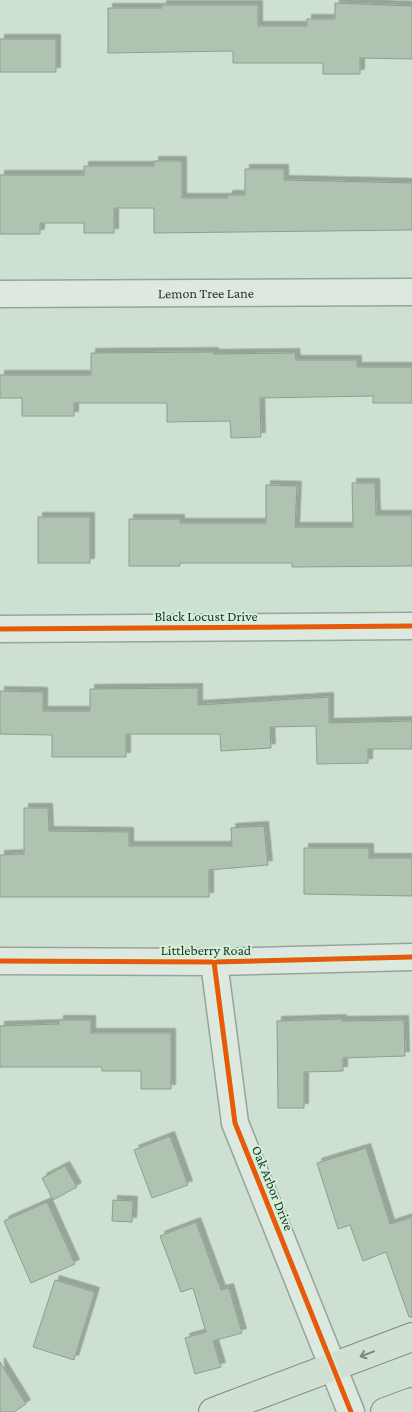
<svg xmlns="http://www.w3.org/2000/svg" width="412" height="1412" viewBox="0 0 412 1412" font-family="'Crimson Pro',serif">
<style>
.building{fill:#afc3b0;stroke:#8da08e;filter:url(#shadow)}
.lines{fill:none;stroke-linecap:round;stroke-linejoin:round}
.minor-casing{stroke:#96a598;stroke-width:29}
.major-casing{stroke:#7d8b7e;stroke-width:30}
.minor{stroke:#dde9e0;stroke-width:26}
.major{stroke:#d0e0d3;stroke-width:28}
.cycleway-casing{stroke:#d3f1da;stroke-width:8}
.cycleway{stroke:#e8590c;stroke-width:5}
.oneway{stroke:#788a79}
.labels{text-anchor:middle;stroke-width:4;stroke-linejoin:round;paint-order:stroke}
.street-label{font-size:14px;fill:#1f331f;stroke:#d3f1da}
</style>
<defs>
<filter id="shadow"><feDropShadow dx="4.5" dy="-4.5" stdDeviation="0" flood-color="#0004"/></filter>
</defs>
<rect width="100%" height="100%" fill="#cde0d1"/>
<path class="building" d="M335,3l77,3v53l-52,-1v16h-37v-11h-90v-12l-125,2v-45h54v-3h96v21h49v-7h28z
M0,39h56v33h-56z
M154,161h28v37h46v-3h17v-26h39v11l128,3v47l-258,3v-25h-40v25h-30v-10h-44v11h-40v-59h84v-9h70z
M214,352v2l81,-1 1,7h61v7h55v36h-39v-7l-113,2 1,39 -30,1 -1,-17 -63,1v-19h-93v13h-52v-18h-22v-23h91v-22z
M352,483h23l1,32h36v51l-120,1v-4h-112v3h-51v-47h51v4h86v-38l31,1 -2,41h58z
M38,517h52v46h-52z
M198,688v17l131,-8v26l83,-2v28h-44v14l-51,1 -1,-38 -46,1 1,21 -50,3 -1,-17h-94v23h-74v-22l-52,-1v-43l43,1v19h47v-22z
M24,808h24l1,23 80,1v14h103l-1,-18 33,-2 4,39 -59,5v27h-209v-42l24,-1z
M304,848h65v10h43v38l-108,-2z
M342,1019v2l62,-1 1,36 -62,2v13l-39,1v36h-26l-1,-87z
M59,1020h32v13h80v56h-30v-18h-39v-4h-102v-41l59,-2z
M170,1136l18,49 -36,13 -18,-48z
M366,1148l24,76 22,-7v100h-3l-23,-65 -23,9 -13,-36 -12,4 -21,-66z
M65,1166l12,21 -24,13 -11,-22z
M113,1200l20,1 -1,21 -20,-1z
M47,1202l28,62 -44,19 -27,-62z
M196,1222l25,68 8,-2 13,45 -29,8 8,26 -26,7 -10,-36 21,-6 -13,-44 -12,4 -21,-56z
M55,1280l40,12 -21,68 -41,-13z
M0,1362l26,42 -12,8h-14z"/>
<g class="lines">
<defs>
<g id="minor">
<path id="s1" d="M0,294l412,-2"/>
<path d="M0,629l412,-3"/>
<path d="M0,961l214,1 198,-5"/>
<path d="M214,962l21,161 116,289"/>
</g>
<path id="major" d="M213,1412l199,-75
M385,1412l27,-10"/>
</defs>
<use href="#minor" class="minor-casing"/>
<use href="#major" class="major-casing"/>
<use href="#minor" class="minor"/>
<use href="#major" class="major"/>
<defs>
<path id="cycleway" d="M0,629l412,-3
M0,961l214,1 198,-5
M214,962l21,161 116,289"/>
</defs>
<use href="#cycleway" class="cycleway-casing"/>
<use href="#cycleway" class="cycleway"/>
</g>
<defs><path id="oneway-shaft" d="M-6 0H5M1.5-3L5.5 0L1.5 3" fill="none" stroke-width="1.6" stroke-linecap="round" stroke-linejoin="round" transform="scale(1.25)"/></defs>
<use class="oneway" href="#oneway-shaft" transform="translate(367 1354) rotate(159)"/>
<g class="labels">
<g class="street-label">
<text dy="5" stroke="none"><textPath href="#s1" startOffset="206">Lemon Tree Lane</textPath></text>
<text x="206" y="621">Black Locust Drive</text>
<text x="206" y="955">Littleberry Road</text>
<text transform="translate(273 1188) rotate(68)" y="5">Oak Arbor Drive</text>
</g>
</g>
</svg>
